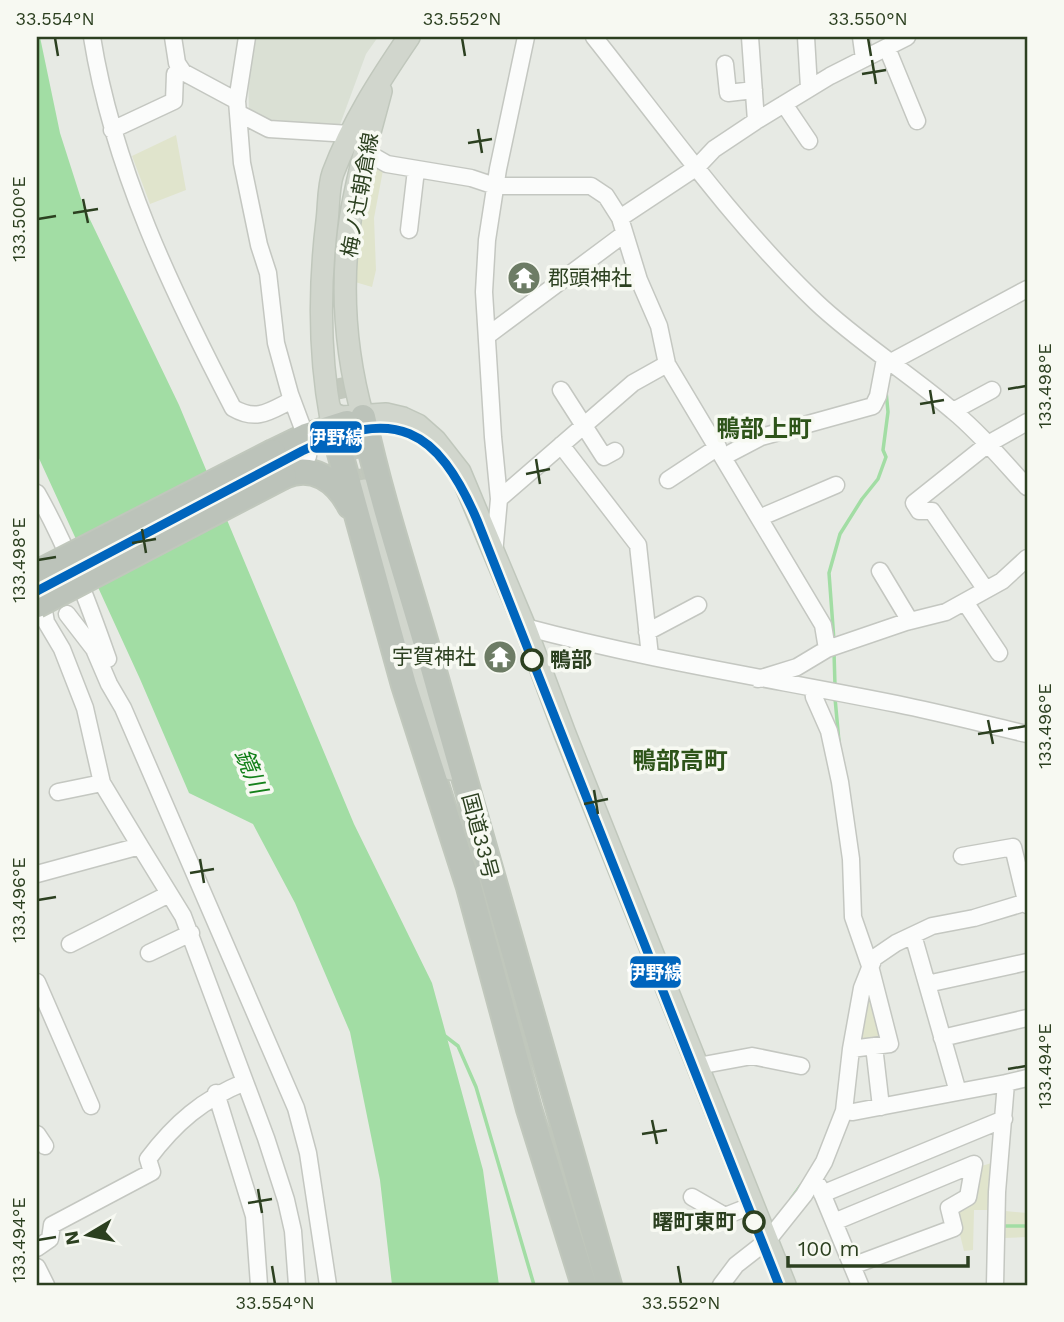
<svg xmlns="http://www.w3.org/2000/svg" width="1064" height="1322" viewBox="0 0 1064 1322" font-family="'Work Sans','Noto Sans JP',sans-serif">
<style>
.built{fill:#dae0d4}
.green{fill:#e0e4cc}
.water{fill:#a2dda4}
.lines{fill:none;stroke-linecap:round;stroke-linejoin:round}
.stream{stroke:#a2dda4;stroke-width:3.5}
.major-tunnel{stroke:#c2c8bd;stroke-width:21;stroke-dasharray:21 10;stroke-linecap:butt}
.minor-casing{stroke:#c4c7c1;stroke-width:19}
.major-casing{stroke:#c0c7bc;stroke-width:24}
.highway-casing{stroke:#c0c7bc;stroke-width:28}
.minor{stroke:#fbfcfb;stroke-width:16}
.major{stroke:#d1d6cd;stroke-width:21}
.highway{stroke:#bcc3ba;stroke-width:24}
.tram{stroke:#c8cbc6;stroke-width:2}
.highway-bridge-casing{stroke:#c0c7bc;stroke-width:28;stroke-linecap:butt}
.highway-bridge{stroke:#bcc3ba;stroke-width:24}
.tram-1-casing{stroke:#f7f9f2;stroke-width:14}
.tram-1{stroke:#0065bd;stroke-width:9}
.ticks{fill:none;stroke:#2c4020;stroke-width:2.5}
.stop-dot{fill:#f7f9f2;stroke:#2c4020;stroke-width:3.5}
.labels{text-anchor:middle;stroke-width:7;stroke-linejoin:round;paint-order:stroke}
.street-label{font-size:21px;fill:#2c4020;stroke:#f7f9f2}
.poi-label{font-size:21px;fill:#2c4020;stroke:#f7f9f2;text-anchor:start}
.stop-label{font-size:21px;font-weight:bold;fill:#2c4020;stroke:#f7f9f2;text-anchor:start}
.water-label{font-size:23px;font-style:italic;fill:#14811a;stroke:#f7f9f2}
.quarter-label{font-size:24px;font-weight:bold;fill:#2e541a;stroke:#f7f9f2}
.line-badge{stroke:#f7f9f2;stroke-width:2.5}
.badge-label{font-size:19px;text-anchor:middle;font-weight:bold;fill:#fff}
.neatline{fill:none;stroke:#2c4020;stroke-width:2.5}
.ticks-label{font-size:18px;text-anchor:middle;fill:#2c4020}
</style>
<rect width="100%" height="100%" fill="#e7eae4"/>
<path class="built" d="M253,37h125l-12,17 -28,76 -69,-5 -20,-13 -1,-38z"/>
<path class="green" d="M176,135l10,55 -36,14 -18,-48z
M370,157l14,8 -10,53 2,52 -4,17 -17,-5 1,-29z
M868,991h4l13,50 -28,5z
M995,1162l-4,48h-17l-1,40 -9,1 -10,-41 24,-43z
M1005,1211l22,2v24l-23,1z"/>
<path class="water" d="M37,37h3l20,96 23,72 96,200 175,419 78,159 51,187 16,115h-107l-12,-105 -30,-148 -55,-129 -42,-79 -64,-31 -49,-114 -103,-225z"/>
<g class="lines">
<path class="stream" d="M834,641l-5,-68 11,-39 22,-35 16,-20 8,-22 -3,-7 5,-38 -2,-21
M834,652l1,34
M835,698l4,44
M445,1036l13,10 18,41 58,198
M791,1199l10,-14
M1005,1226h22"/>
<path class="major-tunnel" d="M339,378l25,112"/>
<defs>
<path id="minor" d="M92,37c21,131 80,254 141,371 24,14 37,3 59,-8
M173,37l4,26 6,9 54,29
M247,37l-10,64 5,62 17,82 9,28 8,70 14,51 19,51 -1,11 -5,10
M594,37c70,88 140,187 222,265 42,40 93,71 137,109 27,22 50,50 74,76
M750,37l6,84
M806,37l3,51
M861,37l3,22
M887,48l30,73
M725,64l3,29 26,-3
M784,104l25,37
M238,113l31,16 81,5
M112,130l62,-29 1,-27 6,-5
M366,152l21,12 84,14 24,8h96l15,10 14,22
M409,230l7,-60
M487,336l137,-102
M889,363l138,-74
M561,390l43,67 11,-6
M953,411l39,-21
M561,445l77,100 12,111
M723,457l38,-20 112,-31 5,-10 7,-37
M668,480l50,-33
M37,493c30,53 51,109 71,166
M499,499l134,-116 34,-19
M759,518l77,-33
M494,554l5,-55 -6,-62 -9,-145 3,-52 11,-71 28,-132
M880,571l30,50
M37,573l9,49 16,27 23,59 17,75
M986,590l-54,-79h-13l-5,-8 74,-59 39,-22
M965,602l34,51
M67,614l27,35 15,35 14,24 173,400 12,45 20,132
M525,627c123,33 248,52 372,77 44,9 87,20 130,30
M647,632l51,-27
M827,649l79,-27 40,-10 56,-31 25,-23
M758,679l39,-12 30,-18 -4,-24 -156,-261 -8,-38 -20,-46 -19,-62 77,-51 17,-18 42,-28 74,-45 77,-39
M813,689l1,8 15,34 11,51 11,77 2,58 17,49 20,78 -39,5
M58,792l44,-9 38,63
M962,856l51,-9 14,58
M37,874l103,-28 43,70 83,222 20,62 7,31 4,54
M913,935l45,157 48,-9
M70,944l99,-50
M149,953l42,-20
M37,982l54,124
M927,984l100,-22
M942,1038l85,-20
M874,1046l7,61
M698,1066l54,-10 49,10
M216,1093l38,123 5,69
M844,1111l9,1 105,-20
M37,1134l8,12
M819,1186l41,99
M822,1194l182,-75
M692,1197l33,19 28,-11
M834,1222l140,-58 -6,33 -19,11 5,20 -102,38
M37,1248l13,-9 2,-14 100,-53 -4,-13c27,-36 55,-60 97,-77
M37,1267l9,18
M721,1285l15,-20 32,-25 36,-45 20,-33 20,-51 7,-62 11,-61 12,-30 22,-15 36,-17 42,-8 53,-16
M995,1285l2,-93 9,-109 21,-5"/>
<path id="major" d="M329,406l3,7 9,4 45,-3 17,4 15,7 17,15 25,32 65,155 40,107 220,551
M363,417c-15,-54 -21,-114 -16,-170 4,-52 21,-106 34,-156
M331,419c-12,-65 -12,-132 -4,-198 2,-15 1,-34 6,-48 19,-50 46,-92 76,-136
M364,490l64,215 23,64"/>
<path id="highway" d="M363,417c20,93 52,184 77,276 56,198 113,395 169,592
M333,428l71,257 65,202 60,222 55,176
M273,452l33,-16 41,-13
M284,476c29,-13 53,5 66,30"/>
</defs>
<use href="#minor" class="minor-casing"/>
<use href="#major" class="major-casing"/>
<use href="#highway" class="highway-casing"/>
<use href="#minor" class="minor"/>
<use href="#major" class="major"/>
<use href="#highway" class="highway"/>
<path class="tram" d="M561,735c9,41 24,81 46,117"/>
<defs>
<path id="highway-bridge" d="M37,573l236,-121
M37,605l247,-129"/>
</defs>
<use href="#highway-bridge" class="highway-bridge-casing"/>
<use href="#highway-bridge" class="highway-bridge"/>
<defs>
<path id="tram-1" d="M37,591l265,-140c93,-45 135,-24 175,69l302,765"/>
</defs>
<use href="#tram-1" class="tram-1-casing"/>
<use href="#tram-1" class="tram-1"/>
</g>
<path class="ticks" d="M55,38l3,18M462,38l3,18M868,38l3,18M872,60l4,24M862,74l24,-4M478,129l4,24M468,143l24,-4M83,199l5,24M73,213l25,-4M38,219l18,-3M1008,389l18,-3M930,390l4,24M920,404l24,-4M536,459l4,25M526,474l24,-5M142,529l4,24M132,543l24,-4M38,560l18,-3M988,720l5,24M1008,729l18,-3M978,734l25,-4M594,790l4,24M584,804l24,-5M200,859l4,24M190,873l24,-4M38,900l18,-3M1008,1069l18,-3M652,1120l5,24M642,1134l25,-4M258,1189l4,24M248,1203l24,-4M38,1240l18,-3M272,1266l3,18M678,1266l3,18"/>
<defs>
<symbol id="temple-disc" viewBox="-11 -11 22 22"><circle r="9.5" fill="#6d7c65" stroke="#f7f9f2"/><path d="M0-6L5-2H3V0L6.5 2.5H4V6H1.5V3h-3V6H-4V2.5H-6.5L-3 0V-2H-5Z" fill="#fff"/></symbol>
</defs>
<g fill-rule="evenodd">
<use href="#temple-disc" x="505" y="259" width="38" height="38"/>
<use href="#temple-disc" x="481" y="638" width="38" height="38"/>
</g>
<g class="stop-dot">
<circle cx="532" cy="660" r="10"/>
<circle cx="754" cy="1222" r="10"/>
</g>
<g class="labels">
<g class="street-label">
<text transform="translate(360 195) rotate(-80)" y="7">梅ノ辻朝倉線</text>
<text transform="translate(480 836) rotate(75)" y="7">国道33号</text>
</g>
<g class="poi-label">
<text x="548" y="285">郡頭神社</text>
<text x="476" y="664" text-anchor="end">宇賀神社</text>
</g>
<g class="stop-label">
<text x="550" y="667">鴨部</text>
<text x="736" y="1229" text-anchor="end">曙町東町</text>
</g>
<g class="water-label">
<text transform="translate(251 771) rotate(67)" y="8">鏡川</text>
</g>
<g class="quarter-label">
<text x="764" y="437">鴨部上町</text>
<text x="680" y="769">鴨部高町</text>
</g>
</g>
<g class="line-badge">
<rect x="309" y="420" width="54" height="34" rx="7" fill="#0065bd"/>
<rect x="629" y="955" width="53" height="34" rx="7" fill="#0065bd"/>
</g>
<g class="badge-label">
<text x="336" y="444">伊野線</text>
<text x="655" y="979">伊野線</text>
</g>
<rect width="1064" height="1322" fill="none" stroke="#f7f9f2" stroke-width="77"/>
<g transform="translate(88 1235) rotate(260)" stroke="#f7f9f2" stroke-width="5" paint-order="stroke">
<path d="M0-5L12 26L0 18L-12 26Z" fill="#2c4020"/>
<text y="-10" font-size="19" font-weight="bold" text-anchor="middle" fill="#2c4020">N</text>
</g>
<path d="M788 1256v10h180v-10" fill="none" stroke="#2c4020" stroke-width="3.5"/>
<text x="798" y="1256" font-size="21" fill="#2c4020" stroke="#f7f9f2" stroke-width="5" paint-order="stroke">100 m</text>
<rect x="38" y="38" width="988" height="1246" class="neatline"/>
<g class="ticks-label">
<text x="55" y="25">33.554°N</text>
<text x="462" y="25">33.552°N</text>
<text x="868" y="25">33.550°N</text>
<text transform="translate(19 219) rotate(-90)" y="6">133.500°E</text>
<text transform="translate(1045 386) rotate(-90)" y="6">133.498°E</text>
<text transform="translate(19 560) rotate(-90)" y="6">133.498°E</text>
<text transform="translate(1045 726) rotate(-90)" y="6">133.496°E</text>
<text transform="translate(19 900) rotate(-90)" y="6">133.496°E</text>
<text transform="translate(1045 1066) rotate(-90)" y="6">133.494°E</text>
<text transform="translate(19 1240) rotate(-90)" y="6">133.494°E</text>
<text x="275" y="1309">33.554°N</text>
<text x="681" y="1309">33.552°N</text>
</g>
</svg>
